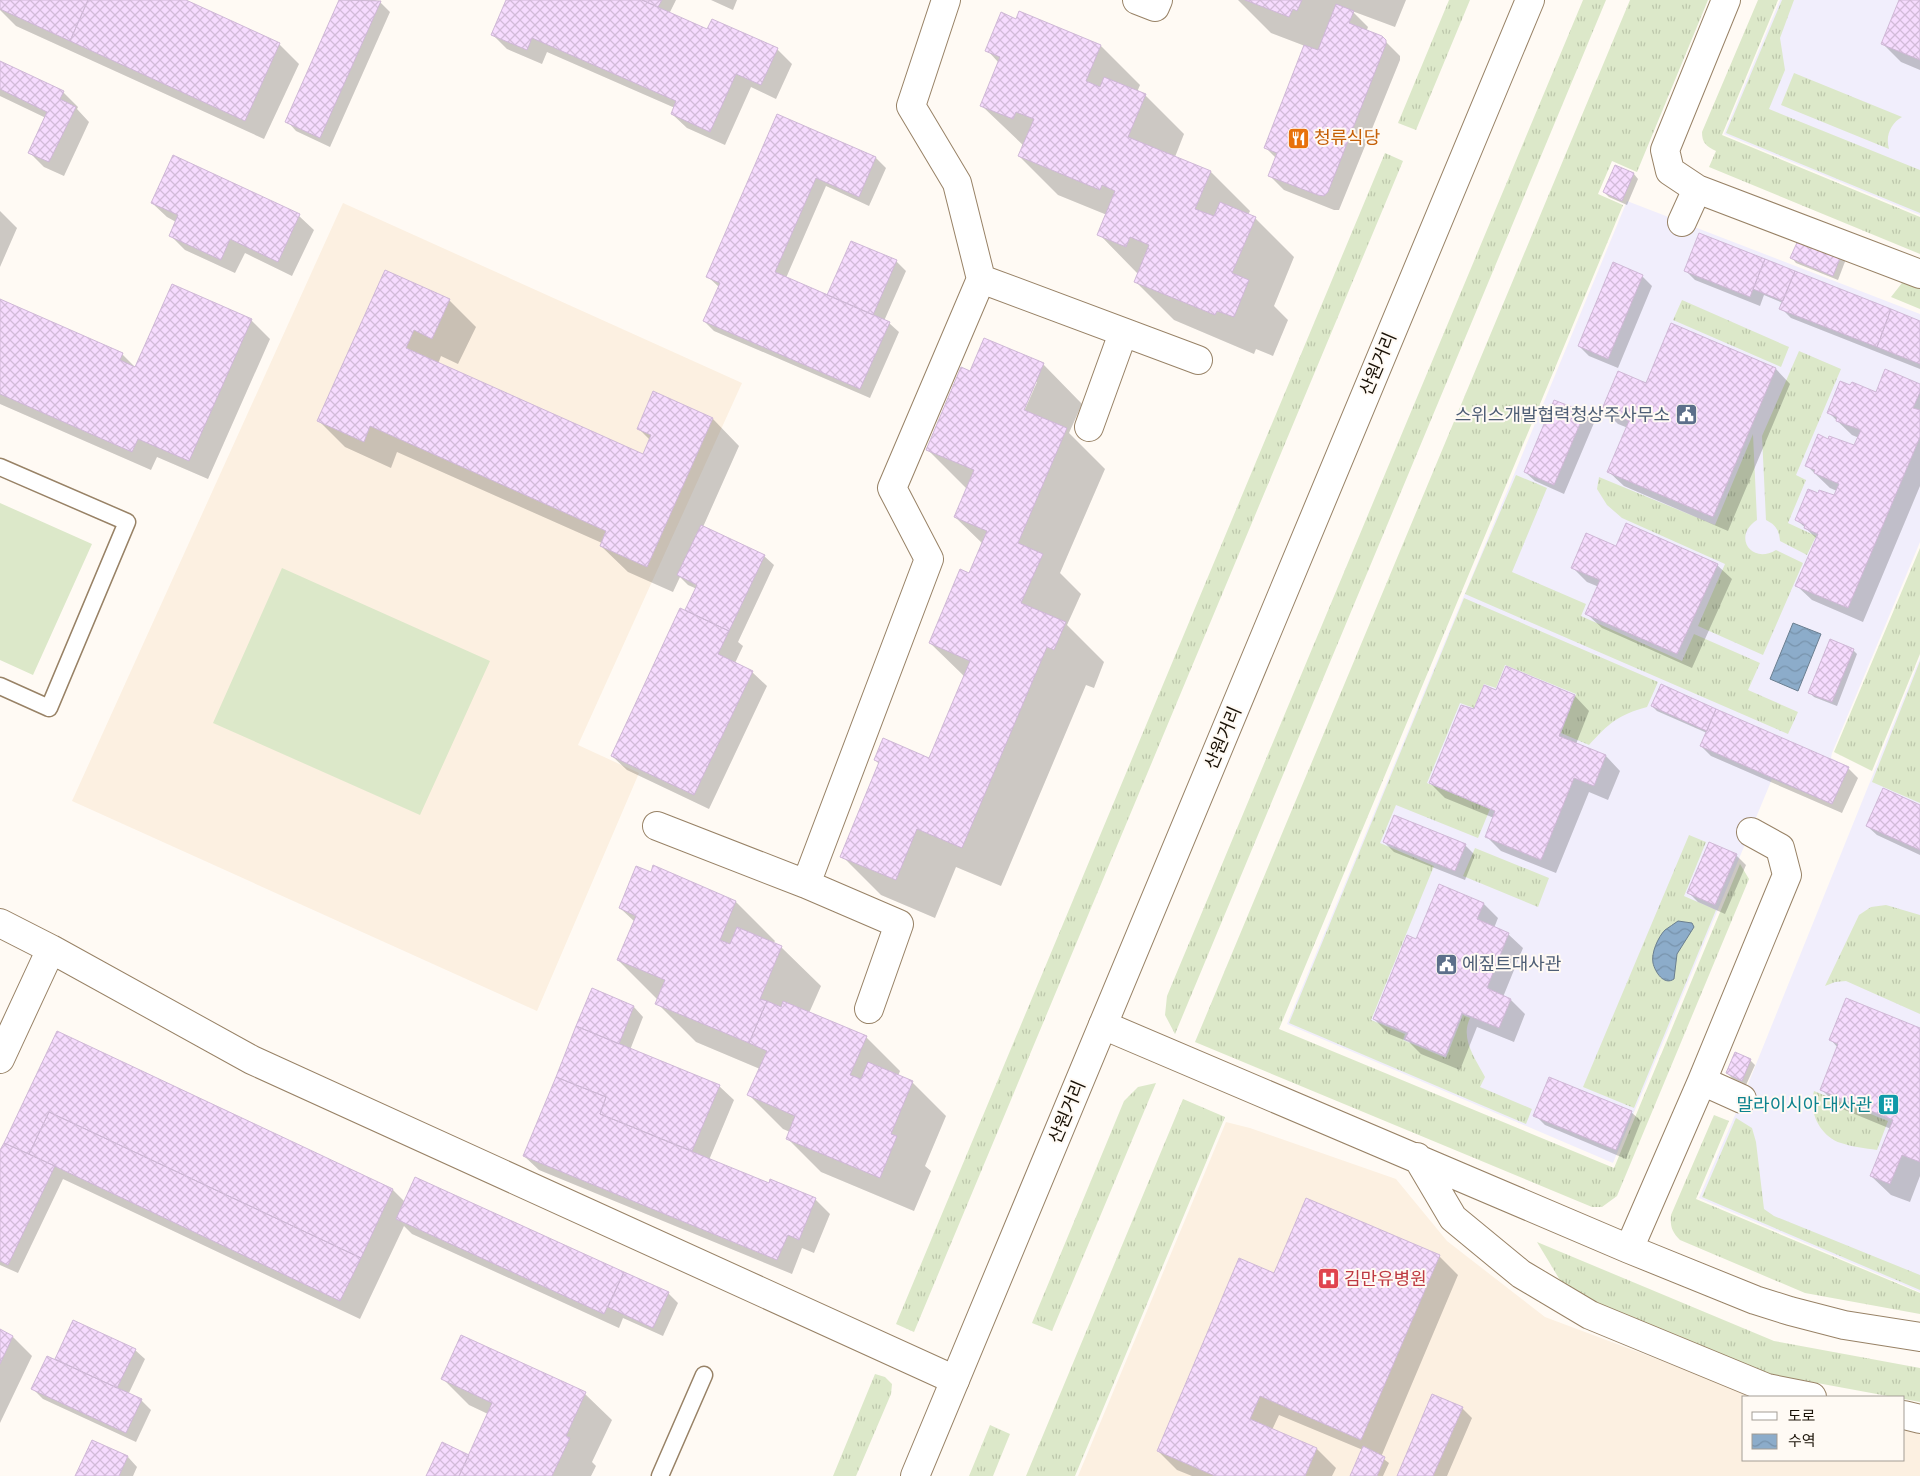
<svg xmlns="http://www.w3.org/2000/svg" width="1920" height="1476" viewBox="0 0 1920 1476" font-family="'Alegreya Sans','Noto Sans KR',sans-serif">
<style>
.commercial{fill:#f1eefc}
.built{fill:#fcf0e1}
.grass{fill:url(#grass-tufts)}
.pitch{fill:#dce8c9}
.water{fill:url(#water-waves);stroke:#6a7e8f}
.shadow{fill:#0003;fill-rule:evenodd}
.building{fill:url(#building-cross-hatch);stroke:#cfb8d6}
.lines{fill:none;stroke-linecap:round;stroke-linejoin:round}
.service-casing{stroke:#988266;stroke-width:19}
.minor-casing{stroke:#988266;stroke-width:30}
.secondary-casing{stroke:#988266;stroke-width:30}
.service{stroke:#fff;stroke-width:16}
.minor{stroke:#fff;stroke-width:28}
.secondary{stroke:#fff;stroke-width:28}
.labels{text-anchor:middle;stroke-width:4;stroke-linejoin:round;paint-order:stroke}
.food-label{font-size:18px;fill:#c56008;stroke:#fffaf4;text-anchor:start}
.street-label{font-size:18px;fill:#191106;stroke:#fffaf4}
.service-label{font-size:18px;fill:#4e5e75;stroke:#fffaf4;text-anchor:end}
.culture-label{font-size:18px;fill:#0d838f;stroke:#fffaf4;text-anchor:end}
.health-label{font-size:18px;fill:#be3a42;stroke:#fffaf4;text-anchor:start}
</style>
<defs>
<pattern id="grass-tufts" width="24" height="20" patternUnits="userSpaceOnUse" patternTransform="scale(1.25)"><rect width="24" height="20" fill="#dce8c9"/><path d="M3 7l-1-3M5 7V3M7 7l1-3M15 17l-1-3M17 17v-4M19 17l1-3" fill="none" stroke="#bcc6ab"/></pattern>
<pattern id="water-waves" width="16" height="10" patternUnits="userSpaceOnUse" patternTransform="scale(1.25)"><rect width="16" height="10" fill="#8cacca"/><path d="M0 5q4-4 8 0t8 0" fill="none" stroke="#7893ac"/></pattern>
<pattern id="building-cross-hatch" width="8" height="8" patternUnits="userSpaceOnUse" patternTransform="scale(1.25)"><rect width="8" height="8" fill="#f6dbfe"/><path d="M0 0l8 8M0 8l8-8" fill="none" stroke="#d2bbd8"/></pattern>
</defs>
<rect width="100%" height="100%" fill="#fffaf4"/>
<path class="commercial" d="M1780,0h140v215l-196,-81z
M1627,201l293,113v228l-88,211 -1,5 18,9 -17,37 -60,-25 -159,384 -326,-139z
M1920,658v634l-221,-94 43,-99z"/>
<path class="built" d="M343,203l399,180 -164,362 61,28 -102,238 -465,-210z
M1226,1122l24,6 146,51 51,62 98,76 213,80h-14v63h160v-32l16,3v45h-842z"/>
<path class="grass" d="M1449,0h21l-54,130 -18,-7z
M1583,0h23l-431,1034 -10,-19 2,-19z
M1630,0h78l-71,172 -25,-11 -14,33 25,11 -344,824 335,139 126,-304 9,15 -132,317 -15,11h-10l-397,-165z
M1758,0h20l-56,135 198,82v37l-211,-87 7,-16c-10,-5 -14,-8 -14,-19z
M1782,0h12l-14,38 5,32 -16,39 151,61v43l-194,-80z
M1794,73l108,44c-11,6 -17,19 -13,32l-108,-44z
M1385,153l18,8 -489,1171 -18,-8z
M1902,283l18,3v23l-29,-12z
M1682,300l107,47 -8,20 -108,-47z
M1799,351l42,18 -45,106 10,5 -18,43 28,13 -9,19 -27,-14c-1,-11 -4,-16 -14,-21l-4,-84z
M1753,434l4,86c-25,16 -6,45 19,30l27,13 -40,92 -65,-29 27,-62 -103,-46 -15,-13 -10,-16 2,-12 116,48z
M1516,475l31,13 -35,84 74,32 -5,12 101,45 12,-27 66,29 -12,27 50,22 -10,22 -323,-140z
M1920,548v106l-48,117 -38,-19z
M1464,598l194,84 -11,25c-29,8 -38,16 -58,38l-28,-12 15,-39 -71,-29 -9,23 -12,-4 -10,24 -14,-5 -33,80 63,26 -12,29 -82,-33 -16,38 54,23 -63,154 34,14 -2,6 43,18 17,-43 7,3c-10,21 5,40 15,59l-5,10 52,22 -6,15 -237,-101z
M1920,661v142l-48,-21z
M1689,835l17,7 -22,54 32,14 -82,198 -51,-21z
M1475,848l74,30 -11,29 -75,-31z
M1886,905l34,10v99l-74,-33 -11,1 -10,4 34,-71 12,-8z
M1156,1083l-104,248 -20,-8 92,-222 14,-14z
M1814,1091l74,30 -11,29c-12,-2 -25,-3 -36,-7 -21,-7 -33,-31 -27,-52z
M1183,1099l42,18 -150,359h-49z
M1714,1115l15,6 -33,78 224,94v21l-115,-21 -125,-53c-8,-8 -10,-13 -9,-25z
M1736,1118l16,10 4,14 8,67 10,7 146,59v15l-218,-93z
M1537,1242l237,99 146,27v34l-16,-3v-2h-11l-141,-26 -183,-76z
M875,1374l10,3 7,7 -1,10 -35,82h-23z
M990,1425l20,9 -17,42h-24z"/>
<path class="pitch" d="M0,503l92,41 -59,131 -33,-15z
M282,568l208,93 -70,154 -207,-92z"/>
<path class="water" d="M1793,623l28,11 -23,57 -28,-12z
M1678,921l14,2 2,4 -17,27 -3,25c-10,7 -19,-7 -21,-16 -2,-10 5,-26 12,-33 4,-3 9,-6 13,-9z"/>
<path class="shadow" d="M0,0h182l98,45 19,19 -35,75 -248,-113 -16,-16z
M341,0h34l5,2 10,10 -60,135 -34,-16 -9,-10z
M508,0h168l-7,14 39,17 69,18 15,15 -16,35 -25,-12 -26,58 -38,-17 -15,-14 3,-6 -128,-56 -5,12 -35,-15 -15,-15z
M711,0h26l-4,10z
M1238,0h168l-11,27 -43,-16 16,16 -2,5 15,5 19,19v4l-61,150h-5l-50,-20 -15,-15 7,-17 -10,-10 39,-102 -34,-13z
M1900,0h20v70l-19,-8 -19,-19z
M1017,20l84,26 39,39 -3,7 8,3 39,39 -9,23 36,15 39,39 -2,4 7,3 39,39 -20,49 14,14 -15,36 -17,-7 -2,5 -80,-34 -39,-39 3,-7 -39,-40 8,-19 -49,-20 -39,-39 5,-10 -42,-40 17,-43 -12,-13z
M0,62l63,30 15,15 -1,2 12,13 -25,54 -20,-9 -15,-15 17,-34 -46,-22z
M778,116l98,42 10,10 -17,38 -43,-20 -40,92 42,18 68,-35 10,10 -22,50 5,2 10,9 -29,66 -156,-67 -10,-10 15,-34 -12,-11z
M1616,167l18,7 4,5 -11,26 -18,-8 -5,-5z
M152,203l147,13 15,14 -22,46 -47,-23 -10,20 -50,-23 -15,-15 6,-13 -9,-5z
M0,211l17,17 -17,39z
M1800,237l46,22 -8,21 -42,-17 -4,-5z
M1685,270l235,52v47l-129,-51 -10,-10 2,-5 -19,-8 -4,11 -65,-26z
M386,272l63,28 27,27 -18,37 -17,-8 -3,8 206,91 6,-15 -12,-12 16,-35 59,26 26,27 -36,81 61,29 10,9 -36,77 5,4 -8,17 17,9 15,14 -58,123 -82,-39 -15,-14 85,-167 -9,-4 -8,-8 -7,15 -45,-20 -27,-26 1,-3 -205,-91 -6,16 -46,-21 -26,-26z
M1642,276l10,10 -34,82 -29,-12 -10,-10z
M0,300l122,54 14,14 115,-48 19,19 -62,140 -51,-22 -6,13 -151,-66z
M1671,325l105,44 14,15 -62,147 -104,-45 -15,-14 19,-44 -10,-4 -15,-15 43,-25z
M1043,364l39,40 -13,29 36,36 -45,104 21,21 -14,31 37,37 -10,26 -8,-3 -85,201 -45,-19 -21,51 -54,-23 -39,-39 38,-91 -5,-5 55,-1 35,-82 -35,-34 40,-68 13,-31 -28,-27 12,-28 -39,-39 43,-78zM1035,382h2l-15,34 -2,-1z
M1920,385v101l-57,136 -51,-22 -15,-14 20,-47 -21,-20 23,-25 15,3 3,-6 -7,-3 -24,-23 23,-25 26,7 4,-9 -7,-3 -23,-22 47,-20z
M1584,413l10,10 -30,71 -29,-13 -10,-9z
M1616,547l101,18 15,14 -40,89 -90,-40 -15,-14 12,-27 -12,-5 -15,-15z
M1853,650l4,4 -20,52 -23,-9 -5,-5z
M1507,668l68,28 14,15 -13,33 30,12 14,15 -12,29 -19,-8 -33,81 -55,-22 -15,-15 8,-18 -49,-20 -15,-15 45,-72 22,-20z
M1652,706l196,62 10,10 -16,35 -131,-57 -10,-10 6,-13 -50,-22z
M1920,806v49l-43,-20 -10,-9z
M1384,842l81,3 10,10 -10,25 -71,-28z
M1736,855l10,10 -21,49 -27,-12 -10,-10z
M736,902l39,39 -2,3 8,3 40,39 -12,27 57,24 34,34 -2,5 14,6 34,34 -21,50 6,5 -17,40 -93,-39 -34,-34 3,-6 -7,-3 -34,-34 11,-26 -64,-27 -39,-39 1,-3 -40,-40 17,-38 -15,-14z
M1484,904l14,14 -4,10 14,6 15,14 -20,49 8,3 14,14 -11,28 -37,-15 -17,43 -39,-16 -12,-12 -20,-8 -15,-15 43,-78z
M634,1007l9,10 -13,33 89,36 15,14 -25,60 60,24 46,15 15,15 -16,39 -12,-5 -10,26 -253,-104 -15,-14z
M1920,1030v146l-10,26 -19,-7 -20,-19 20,-47 -51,-21 -19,-19 17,-41 -8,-9z
M57,1032l336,158 12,12 10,-23 253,114 10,10 -15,33 -40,-18 -4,10 -207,-94 -8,-8 -44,93 -297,-140 -45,94 -18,-8v-112z
M1750,1060l5,5 -9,20 -14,-7 -5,-5z
M1631,1112l10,9 -15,38 -81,-34 -10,-10z
M1439,1256l19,19 -77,182 8,6 -6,13h-32l12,-26 -84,-35 -7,15 45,19 19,19 -4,8h-140l-15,-6 -19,-19 117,-176z
M74,1321l61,29 10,9 -17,36 13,5 10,10 -15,32 -93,-43 -10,-10 22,-28z
M0,1331l13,6 19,19 -32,67z
M442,1378l143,16 27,26 -20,42 4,4 -5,10h-164l42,-19 19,-43 -19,-9z
M1462,1408l10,10 -25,58h-49z
M92,1442l36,15 9,10 -4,9h-56z"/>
<path class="building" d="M0,0h88l-18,41 -70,-32z
M88,0h98l94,43 -35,78 -175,-80z
M339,0l42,1 -61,137 -35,-16z
M506,0h136l65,29 5,-10 66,29 -17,37 -25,-11 -26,58 -39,-18 5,-13 -144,-63 -5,12 -36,-15z
M642,0h20l-4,7z
M1245,0h57l-5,11 -4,-2 -4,8z
M1899,0h21v60l-39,-16z
M1336,4l18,7 -5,12 33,13 4,4v4l-58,148 -4,4 -6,-1 -50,-19 9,-23 -13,-5 40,-103 14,5z
M1019,11l82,34 -15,36 14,6 4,-10 42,17 -18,43 83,34 -16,38 19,7 6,-14 36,15 -24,56 17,7 -15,37 -17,-6 -2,4 -81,-33 15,-37 -19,-8 -4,10 -29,-12 18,-44 -13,-6 -2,5 -82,-34 16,-37 -18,-7 -3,7 -33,-13 20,-49 -15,-6 16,-39 15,7z
M0,61l64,30 -4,8 16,8 -27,55 -21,-9 19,-41 -47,-23z
M777,114l99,43 -17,40 -43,-19 -41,94 115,50 -30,67 -157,-68 17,-38 -14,-6z
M173,155l127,59 -22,48 -48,-23 -9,21 -52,-24 9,-21 -27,-12z
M1615,165l19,8 -12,28 -19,-9z
M1699,233l66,26 -15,38 -66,-26z
M1800,236l42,17 -9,23 -43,-18z
M851,241l46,19 -24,55 -46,-20z
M1765,259l30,12 -12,30 -30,-12z
M1613,262l30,13 -35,84 -30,-13z
M385,270l65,29 -18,40 -18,-9 -8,18 237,106 8,-19 -14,-6 16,-38 60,27 -66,149 -47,-21 6,-15 -236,-105 -6,16 -47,-21z
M1795,271l96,38 -14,38 -98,-38z
M172,284l80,35 -63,142 -51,-22 -6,13 -132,-58v-95l123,54 -3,7 15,7z
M1891,309l29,12v43l-43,-17z
M1671,323l105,45 -63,149 -106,-45 22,-51 -27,-12 16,-38 28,12z
M984,338l60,25 -20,47 43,18 -49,115 25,11 -22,49 45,19 -12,28 -7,-3 -85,201 -45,-19 -21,51 -56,-23 39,-95 -5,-2 9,-22 46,20 41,-97 -41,-18 31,-74 9,4 18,-42 -33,-14 20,-47 -48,-20 35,-83 9,4z
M1885,369l35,15v8l-7,16 7,2v27l-72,171 -53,-22 23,-52 -14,-6 1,-3 -10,-5 13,-31 10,4 1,-3 15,5 5,-11 -25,-11 1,-3 -10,-4 13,-32 10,5 1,-3 25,9 7,-15 -25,-9 1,-4 -10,-4 13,-32 10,4 2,-3 24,10z
M1554,400l31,12 -31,73 -30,-13z
M1626,523l92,41 -41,90 -92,-40 15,-34 -29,-12 15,-35 30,13z
M701,525l64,30 -36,76 -44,-21 12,-25 -20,-10z
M680,608l49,23 -11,23 35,17 -59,124 -83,-39z
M1830,639l24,10 -22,53 -24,-9z
M1506,666l69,29 -16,41 47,19 -12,31 -20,-8 -33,82 -56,-23 10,-26 -66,-28 32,-78 13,4 10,-24 12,5z
M1661,684l55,25 -9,22 -56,-25z
M1716,709l133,58 -17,37 -132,-58z
M1883,788l37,17v45l-54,-24z
M1394,815l72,29 -11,27 -72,-29z
M1709,842l28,12 -22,51 -28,-12z
M653,865l83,36 -16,39 10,4 7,-17 45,19 -22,53 7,2 -18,42 -94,-39 10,-24 -48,-20 19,-44 -17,-8 17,-42 15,6z
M1439,884l45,19 -7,16 32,14 -22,55 24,11 -12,29 -37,-15 -17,43 -40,-17 3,-6 -35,-14 34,-84 9,4z
M592,988l42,18 -15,38 -43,-18z
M1846,998l74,30v134l-18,-7 -12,29 -20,-8 23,-56 -73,-30 18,-46 -9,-4z
M767,1001l14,6 2,-6 84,35 -17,39 11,4 7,-17 45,19 -22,53 6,2 -17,42 -94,-39 9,-23 -48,-21 20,-44 -18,-8z
M576,1026l144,59 -28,66 -92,-37 6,-17 -50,-20z
M57,1031l336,158 -32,69 -312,-146 -20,42 -25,-11z
M1735,1052l16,7 -9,22 -16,-8z
M556,1077l50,20 -6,17 169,69 1,-4 46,19 -17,42 -11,-5 -11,25 -254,-104z
M1549,1077l83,34 -16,39 -83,-34z
M49,1112l312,146 -21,43 -311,-147z
M4,1143l51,23 -47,99 -8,-4v-111z
M415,1177l209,95 -20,42 -208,-95z
M1306,1198l134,57 -79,185 -101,-44 -10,23 67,29 -12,28h-90l-58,-25 82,-193 35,15z
M624,1272l45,20 -16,36 -45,-21z
M73,1320l63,29 -19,39 -62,-29z
M0,1329l13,7 -13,28z
M461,1335l125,57 -20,44 4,2 -18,38h-93l33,-73 -51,-24z
M47,1356l95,43 -16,34 -95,-44z
M1432,1394l31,13 -30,69h-36z
M92,1440l36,16 -9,20h-44z
M442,1442l27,13 -10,21h-33z
M1363,1446l22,11 -8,19h-27z"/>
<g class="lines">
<defs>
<path id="service" d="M0,467l127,55 -78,186 -49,-22
M660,1476l44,-101"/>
<path id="minor" d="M946,0l-35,106 46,77 24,96 217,81
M1137,0l18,7 3,-7
M1726,0l-61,150 5,21 27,18 223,85
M1682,222l15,-33
M1089,427l34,-94
M657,826l149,58 93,40 -30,85
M806,884l123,-325 -37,-71 89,-209
M0,923l51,26
M1103,1025l526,224 126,51 35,11 54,14 76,12
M0,1059l51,-110 201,111 703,320
M1702,1081l40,18
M1417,1157l36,61 68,56 69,41 177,73 45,9
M1629,1249l73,-168 85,-206 -7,-27 -29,-16
M1904,1415l16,4"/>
<path id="secondary" d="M915,1476l615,-1476"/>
</defs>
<use href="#service" class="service-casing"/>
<use href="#minor" class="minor-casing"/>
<use href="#secondary" class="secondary-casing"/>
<use href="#service" class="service"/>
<use href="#minor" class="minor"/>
<use href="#secondary" class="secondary"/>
</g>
<defs>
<symbol id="restaurant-square" viewBox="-11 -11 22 22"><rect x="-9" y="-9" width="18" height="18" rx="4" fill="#e8710a" stroke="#fffaf4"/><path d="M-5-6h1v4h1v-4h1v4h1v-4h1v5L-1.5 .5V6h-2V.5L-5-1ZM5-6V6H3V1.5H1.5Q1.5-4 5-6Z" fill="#fff"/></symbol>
<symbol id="civic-square" viewBox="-11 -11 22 22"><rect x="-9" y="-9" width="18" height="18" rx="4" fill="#5c6f8a" stroke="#fffaf4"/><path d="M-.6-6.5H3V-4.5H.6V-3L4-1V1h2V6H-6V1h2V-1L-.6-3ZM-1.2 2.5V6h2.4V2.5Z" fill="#fff"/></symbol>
<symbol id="building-square" viewBox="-11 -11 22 22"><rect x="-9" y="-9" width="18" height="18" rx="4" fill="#0f9aa8" stroke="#fffaf4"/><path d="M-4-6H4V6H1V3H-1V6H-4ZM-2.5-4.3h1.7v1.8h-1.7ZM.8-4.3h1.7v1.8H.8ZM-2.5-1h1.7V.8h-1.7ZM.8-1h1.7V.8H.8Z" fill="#fff"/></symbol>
<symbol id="hospital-square" viewBox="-11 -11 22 22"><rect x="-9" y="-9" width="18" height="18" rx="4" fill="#e0444e" stroke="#fffaf4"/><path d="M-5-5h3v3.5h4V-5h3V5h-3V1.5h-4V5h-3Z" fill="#fff"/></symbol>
</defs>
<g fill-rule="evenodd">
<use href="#restaurant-square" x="1286" y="126" width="25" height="25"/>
<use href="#civic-square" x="1674" y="402" width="25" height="25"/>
<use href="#civic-square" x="1434" y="952" width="25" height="25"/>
<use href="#building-square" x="1876" y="1092" width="25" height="25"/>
<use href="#hospital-square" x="1316" y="1266" width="25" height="25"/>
</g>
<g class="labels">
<g class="food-label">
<text x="1314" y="144">청류식당</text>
</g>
<g class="street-label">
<text transform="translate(1378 364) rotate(-67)" y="6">산원거리</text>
<text transform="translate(1223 738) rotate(-67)" y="6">산원거리</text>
<text transform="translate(1067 1112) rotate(-67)" y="6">산원거리</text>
</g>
<g class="service-label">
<text x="1670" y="421">스위스개발협력청상주사무소</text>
<text x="1462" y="970" text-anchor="start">에짚트대사관</text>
</g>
<g class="culture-label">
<text x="1872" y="1111">말라이시아 대사관</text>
</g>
<g class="health-label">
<text x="1344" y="1285">김만유병원</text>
</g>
</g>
<rect x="1742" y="1396" width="162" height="65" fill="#fffaf4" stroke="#a39d95"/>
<rect x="1752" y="1412" width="25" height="8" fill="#ffffff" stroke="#a39d95"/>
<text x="1788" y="1421" font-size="15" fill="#191106">도로</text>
<rect x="1752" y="1434" width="25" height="15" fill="url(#water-waves)" stroke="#a39d95"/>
<text x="1788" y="1446" font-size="15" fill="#191106">수역</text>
</svg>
